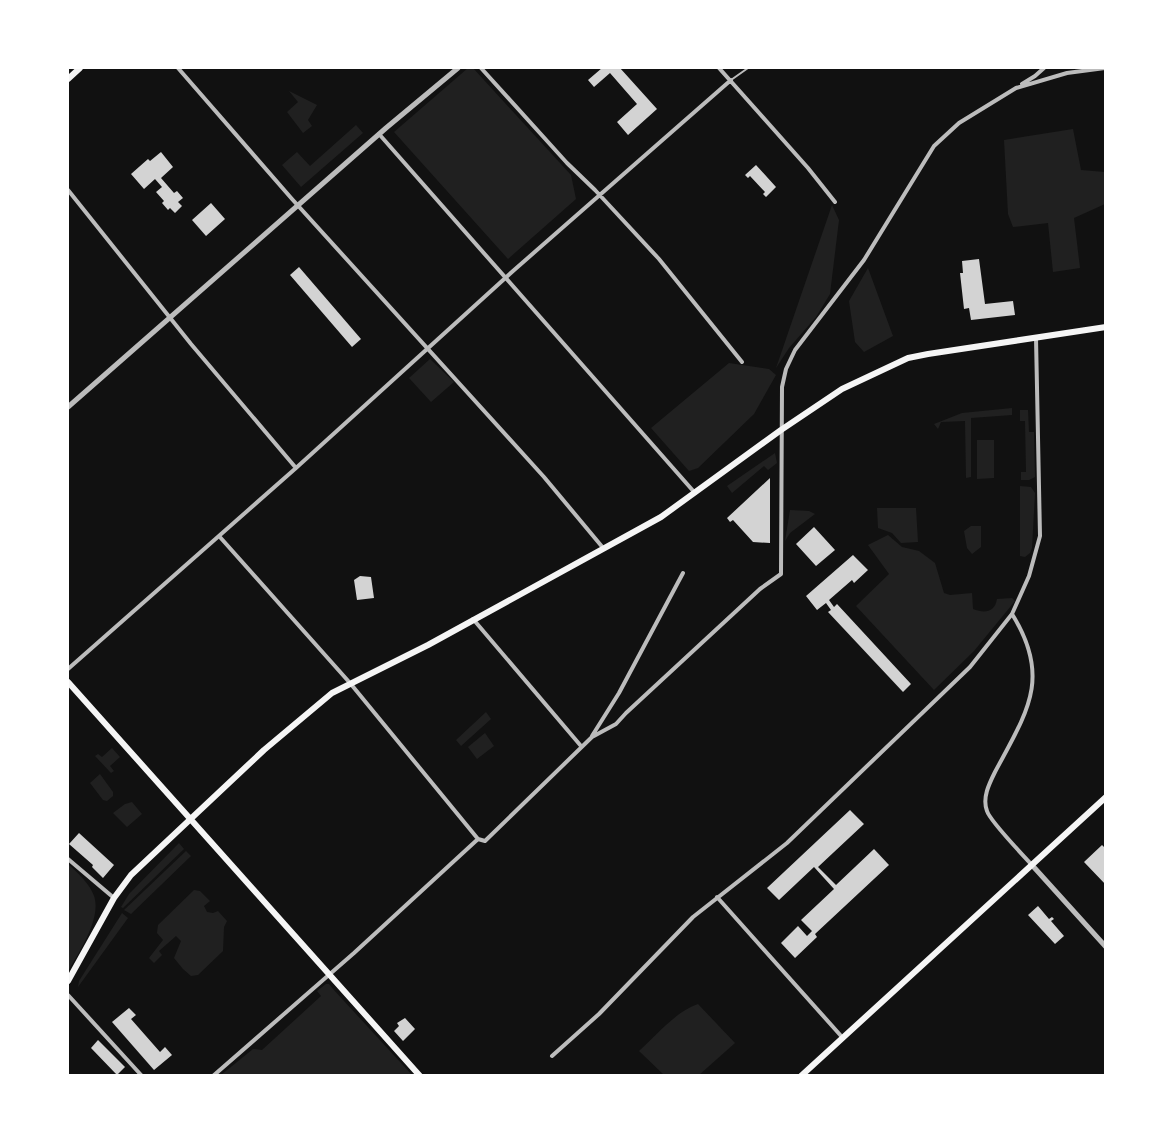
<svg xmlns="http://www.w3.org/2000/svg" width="1173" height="1143" viewBox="0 0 1173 1143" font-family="'Source Serif 4',serif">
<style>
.green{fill:#202020}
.building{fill:#d3d3d3}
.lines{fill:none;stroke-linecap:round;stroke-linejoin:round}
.service{stroke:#bcbcbc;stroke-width:2}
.minor{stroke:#bcbcbc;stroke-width:4}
.tertiary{stroke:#bcbcbc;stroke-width:5}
.secondary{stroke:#f5f5f5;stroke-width:6}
</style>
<rect width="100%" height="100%" fill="#111"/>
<path class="green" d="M468,68h5l98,107 5,24 -68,60 -114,-127z
M289,91l28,14 -9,15 4,6 -9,7 -16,-21 11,-10z
M356,125l7,8 -62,54 -19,-22 15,-13 13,14z
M1073,129l8,41 24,2v32l-31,14 6,50 -27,4 -5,-49 -35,4 -5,-13 -4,-74z
M832,205l7,15 -9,74 -14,23 -27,31 -13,20z
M868,268l25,68 -29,16 -9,-10 -6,-41z
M430,359l24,23 -23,20 -22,-24z
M729,363l40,6 7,6 -22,39 -56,54 -9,3 -38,-43z
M1012,408v7l-41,3v59l-5,1 -1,-57 -24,1 -3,7 -4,-5 28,-11z
M1020,410h8l1,22h5l1,45 -6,3h-8v-8h5l-1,-51h-5z
M977,440h17v38l-17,1z
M775,453l2,10 -9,7 -4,-4 -32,27 -5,-7z
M1020,486l11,1 4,6 -3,55 -2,5 -5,4 -5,-1z
M877,508h39l2,34 -17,1 -9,-10 -14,-5z
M790,510l19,1 6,3 -25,19 -5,8z
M971,526h10v21l-9,7 -5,-6 -3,-17z
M888,535l14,12 17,4 16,12 9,30 6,2 22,-2 1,16c12,5 22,3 24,-10l15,-1 3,3 -41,50 -40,39 -78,-84 33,-32 -21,-29z
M486,712l5,7 -30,27 -5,-6z
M485,733l9,13 -17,13 -9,-12z
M112,748l8,9 -10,9 4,5 -3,2 -16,-17 3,-2 4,3z
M100,774l13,18v4l-6,5 -4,-1 -13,-17z
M132,802l10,12 -15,13 -14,-14 12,-9z
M179,843l5,6 -61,59 -2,-1 8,-13z
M186,851l5,5 -60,58 -7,-4z
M68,864c9,8 22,20 26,32 8,22 -16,58 -26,75z
M194,890l6,1 10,10 -6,5 3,6 6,1 5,-2 9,10 -3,6 -1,24 -25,24 -7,1 -8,-7 -9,-11 7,-17 -5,-5 -17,15 3,4 -8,8 -5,-5 14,-18 -6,-7 1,-8z
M122,913l6,5 -50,69 1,-6z
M326,984h3l4,5 79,86h-191l32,-26 9,1 59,-54 -4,-5z
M698,1004l37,39 -36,32h-35l-25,-24c17,-15 37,-40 59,-47z"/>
<path class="building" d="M602,68h18l37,41 -29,26 -11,-13 20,-18 -27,-31 -16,14 -6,-7z
M161,152l12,15 -12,11 13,15 3,-2 6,7 -5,4 4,4 -7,7 -5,-5 -2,2 -6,-7 2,-2 -8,-9 6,-5 -7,-8 -11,10 -13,-15 17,-15 2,2z
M756,165l20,22 -10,10 -3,-3 2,-2 -15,-16 -2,2 -3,-3z
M211,203l14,16 -19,17 -14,-16z
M979,259l6,45 28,-3 2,14 -44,5 -2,-12 -5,1 -4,-36h3l-1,-12z
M299,267l62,72 -9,8 -62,-72z
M770,478v65l-17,-1 -20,-22 -3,2 -3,-4z
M814,527l21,23 -19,16 -20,-22z
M853,555l15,15 -14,13 -2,-3 -23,20 5,7 3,-3 74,80 -8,8 -75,-80 3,-2 -5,-7 -9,7 -11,-14z
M360,576l11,1 3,21 -17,2 -3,-20z
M850,810l14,14 -46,43 18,18 38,-36 15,16 -74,69 2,3 -22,21 -14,-15 17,-17 9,10 5,-5 -11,-11 33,-31 -20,-22 -35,33 -12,-12z
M79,833l35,32 -11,13 -11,-11 1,-2 -24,-21z
M1102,845l4,4 -2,8 2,1v27l-22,-23z
M1038,906l11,13 3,-2 2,2 -3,2 13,15 -9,8 -27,-29z
M129,1008l7,7 -5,4 29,33 5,-5 7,8 -18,15 -42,-48z
M405,1018l10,11 -12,12 -9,-10 5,-5 -2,-3z
M98,1040l27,27 -8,8 -26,-27z"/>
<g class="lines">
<path class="service" d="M731,80l17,-12"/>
<path class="minor" d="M178,68l114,131 252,278 60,72
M481,68l86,95 28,27 64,69 83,103
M719,68l89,100 27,34
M1022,84l13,-8 9,-8
M379,134l316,359
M68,190l123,154 105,124
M219,536l131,147 128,156
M1012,614c40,64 15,98 -17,158 -6,12 -13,26 -8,39 3,10 35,43 44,53
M473,619l108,127
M68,669l228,-201 217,-197 218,-191
M592,736l27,-43 64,-120
M68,859l46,39
M717,897l125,140
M68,995l74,81
M552,1056l47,-42 94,-97 94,-74 183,-176 42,-53 17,-38 11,-40 -4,-198
M213,1076l141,-123 124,-114 7,2 107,-104 24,-13 10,-11 134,-124 21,-15 1,-187 4,-18 9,-19 69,-90 70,-114 25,-23 57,-35 51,-15 38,-5"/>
<path class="tertiary" d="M68,407l318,-279 72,-60
M1031,864l75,83"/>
<path class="secondary" d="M68,79l12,-11
M68,682l352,394
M68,981l46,-83 17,-23 133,-125 68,-57 96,-48 233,-128 120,-87 61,-41 66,-31 20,-4 178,-27
M801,1076l305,-279"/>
</g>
<rect width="1173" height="1143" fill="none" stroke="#ffffff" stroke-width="138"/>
</svg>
